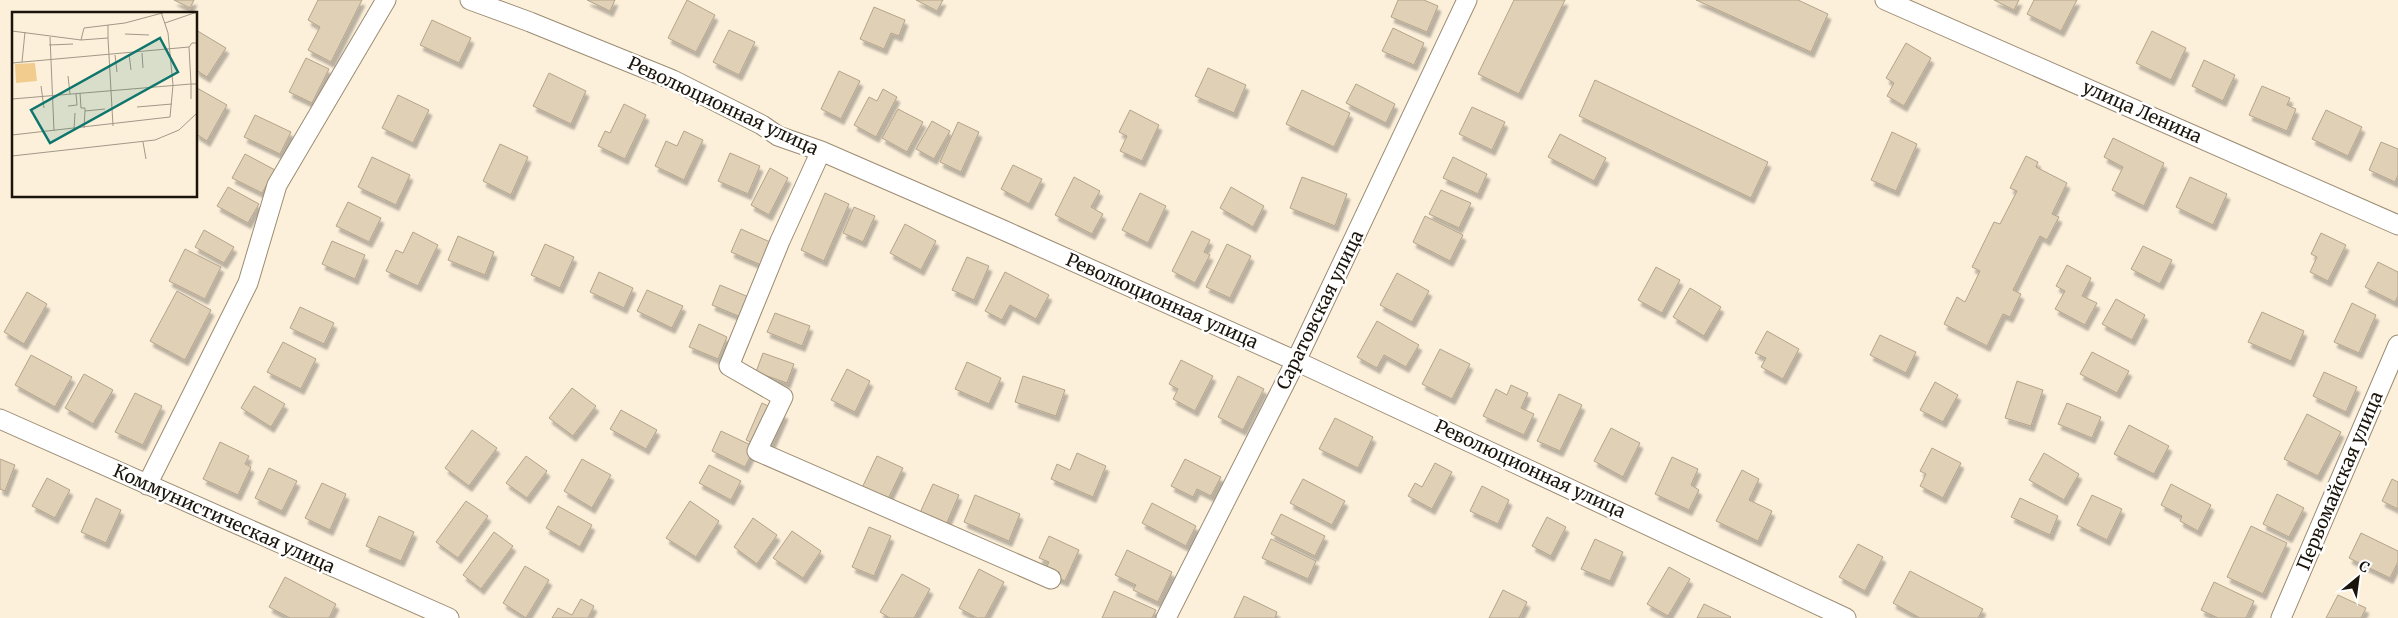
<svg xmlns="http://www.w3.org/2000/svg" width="2398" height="618" viewBox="0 0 2398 618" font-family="Merriweather,serif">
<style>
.building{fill:#e0d0b5;stroke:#b3a38a;filter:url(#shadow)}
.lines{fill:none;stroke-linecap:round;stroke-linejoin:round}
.minor-casing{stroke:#9b8c73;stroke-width:21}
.minor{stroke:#fff;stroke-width:19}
.labels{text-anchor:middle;stroke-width:5;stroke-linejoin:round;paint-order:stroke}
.street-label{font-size:18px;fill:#1a140b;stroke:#fff}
.inset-road{fill:none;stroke:#a29888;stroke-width:1}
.view{fill:#0f766e;fill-opacity:0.15;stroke:#0f766e;stroke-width:2.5}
.inset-edge{fill:none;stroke:#1a140b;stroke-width:2.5}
</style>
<defs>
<filter id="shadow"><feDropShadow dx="3" dy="5.5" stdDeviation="1" flood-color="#0004"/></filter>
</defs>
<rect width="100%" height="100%" fill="#fdf0db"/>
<path class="building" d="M174,0h20l-4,8z
M318,0h44l-31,62 -23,-12 12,-23 -12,-7z
M587,0h28l-5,11z
M687,0l28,15 -19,37 -28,-14z
M916,0h27l-6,11z
M1398,0h26l14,6 -11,26 -36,-15z
M1514,0h51l-46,94 -41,-20z
M1696,0h102l30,14 -17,38z
M1994,0h25l-5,10z
M2034,0h43l-16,31 -34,-17z
M874,7l31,13 -6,16 -8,-3 -7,16 -24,-10z
M432,20l39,18 -12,25 -39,-18z
M1393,28l31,15 -10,22 -32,-14z
M196,30l30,18 -19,29 -11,-7z
M729,30l26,12 -16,33 -26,-13z
M2152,31l34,17 -15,32 -35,-17z
M1906,43l25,15 -27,48 -17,-10 7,-13 -8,-5z
M306,58l23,11 -17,34 -23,-11z
M2204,60l31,15 -12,26 -31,-15z
M1208,68l38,17 -12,28 -39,-17z
M839,71l21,10 -19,38 -20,-10z
M549,73l37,18 -15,33 -38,-18z
M1595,80l173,82 -17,36 -172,-82z
M1356,84l39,20 -9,19 -40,-20z
M2262,86l28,12 -3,7 9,4 -9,22 -38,-16z
M197,88l30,17 -20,36 -11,-7z
M883,89l14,8 -21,40 -22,-12 15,-28 8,4z
M1302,90l48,23 -16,34 -48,-23z
M398,95l31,15 -16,33 -31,-15z
M624,104l22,11 -21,44 -27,-13 7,-15 5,2z
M1472,107l33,15 -13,28 -33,-16z
M898,109l25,13 -16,30 -25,-14z
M1130,110l29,15 -17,36 -22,-10 7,-15 -8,-4z
M2326,110l36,17 -14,29 -36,-17z
M255,115l36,17 -11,22 -36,-17z
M932,121l18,10 -16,28 -18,-10z
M958,122l21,10 -18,40 -21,-10z
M684,131l19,9 -19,40 -29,-14 11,-25 11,5z
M1892,132l25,12 -21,47 -25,-11z
M1560,134l46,24 -12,23 -46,-24z
M2113,138l51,25 -20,43 -32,-16 11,-23 -19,-10z
M2381,142l17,7v26l-3,7 -26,-12z
M500,144l28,13 -17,38 -28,-14z
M730,153l30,13 -12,28 -30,-13z
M245,154l30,16 -13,23 -30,-15z
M2026,156l12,6 -2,5 31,16 -15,31 7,3 -12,23 -7,-4 -27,54 8,4 -11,23 -7,-3 -16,32 -43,-22 13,-27 8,5 15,-31 -8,-4 22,-45 6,2 17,-33 -7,-3z
M372,157l38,18 -14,30 -38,-18z
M1453,157l34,17 -9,20 -35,-16z
M1013,165l29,14 -13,25 -28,-15z
M770,168l18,10 -19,37 -18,-10z
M1074,177l26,14 -9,16 12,7 -11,20 -37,-19z
M1302,177l45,17 -12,32 -45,-18z
M2190,177l37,17 -14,31 -37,-18z
M228,187l31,17 -11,19 -31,-17z
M1231,187l33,19 -11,21 -33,-19z
M1441,190l30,13 -12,25 -30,-14z
M825,193l24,11 -25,57 -23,-11z
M1140,193l26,13 -18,37 -26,-13z
M348,202l33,16 -12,24 -33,-16z
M854,207l21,9 -12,26 -20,-9z
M1425,216l38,19 -13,26 -37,-19z
M905,224l31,17 -15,29 -31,-17z
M741,229l38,17 -9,23 -39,-17z
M204,230l30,17 -10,16 -29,-16z
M1192,231l18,9 -6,12 6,3 -15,28 -23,-12z
M413,232l25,13 -20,41 -32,-15 10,-21 7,3z
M2321,233l25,12 -18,36 -18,-9 7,-15 -6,-3z
M458,236l36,16 -9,23 -37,-15z
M332,241l33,14 -10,24 -33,-15z
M545,244l29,13 -14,31 -29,-13z
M1227,244l24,12 -21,42 -24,-11z
M2143,246l29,14 -12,24 -29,-15z
M185,249l36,18 -16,32 -36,-18z
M967,257l22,9 -15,34 -22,-10z
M2378,262l20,10v24l-3,6 -30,-15z
M2067,265l24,13 -9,18 15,7 -12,22 -30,-16 10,-18 -9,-5z
M1656,267l24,13 -18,33 -24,-13z
M599,272l34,16 -9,20 -34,-16z
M1005,272l44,23 -13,24 -26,-14 -8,15 -17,-9z
M1397,273l32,18 -17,31 -32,-17z
M720,285l31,13 -8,20 -31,-13z
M1690,288l31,19 -17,29 -31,-19z
M647,290l36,16 -11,22 -35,-17z
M177,291l34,19 -26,50 -35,-19z
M27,292l20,12 -23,40 -20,-12z
M2116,299l29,16 -13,25 -30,-16z
M2352,303l24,12 -17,38 -25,-11z
M300,307l34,16 -10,21 -34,-16z
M2262,312l42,19 -13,30 -43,-19z
M775,313l35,13 -8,20 -35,-14z
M1377,321l42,24 -13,22 -22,-12 -7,13 -20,-11z
M699,324l28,13 -9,22 -29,-12z
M1767,331l32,18 -16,30 -22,-12 5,-9 -11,-5z
M1880,335l36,17 -10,21 -36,-18z
M283,342l33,17 -15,30 -34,-17z
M1440,349l30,15 -18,35 -30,-15z
M2092,352l37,19 -12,22 -37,-19z
M763,353l31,11 -7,19 -31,-11z
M31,355l41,22 -17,30 -40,-22z
M1181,360l32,16 -18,35 -22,-12 5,-10 -9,-5z
M967,362l34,16 -12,26 -34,-15z
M847,369l23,12 -15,31 -24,-12z
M2324,372l33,15 -11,25 -33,-16z
M84,374l29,16 -20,34 -28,-16z
M1023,376l42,14 -9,26 -41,-14z
M1238,376l26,13 -21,41 -25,-13z
M2017,381l26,9 -12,36 -26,-8z
M1935,382l23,13 -15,27 -23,-12z
M1511,385l17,8 -7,15 13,6 -10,21 -41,-19 13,-27 11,6z
M254,386l31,18 -14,23 -30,-19z
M572,388l24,18 -23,30 -24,-18z
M135,393l27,13 -19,39 -28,-13z
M1559,394l23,11 -22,46 -23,-10z
M762,403l23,11 -16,36 -23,-10z
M2067,403l34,14 -9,21 -34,-14z
M621,410l36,20 -11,19 -36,-20z
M2307,414l34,18 -23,44 -34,-17z
M1335,418l38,19 -15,31 -39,-19z
M2129,425l40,21 -15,28 -40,-20z
M1611,428l29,15 -17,34 -29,-16z
M472,430l25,18 -28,38 -24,-18z
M721,431l34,16 -10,20 -33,-16z
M220,442l29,14 -4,8 6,3 -13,28 -35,-16z
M1932,448l29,15 -18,35 -23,-12 6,-12 -6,-3z
M1077,453l29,13 -13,31 -42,-18 6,-15 13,6z
M2044,453l35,21 -15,26 -35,-20z
M526,456l21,15 -20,27 -21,-15z
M877,456l26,12 -17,35 -25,-13z
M1672,457l26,12 -7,16 8,5 -10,20 -34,-16z
M0,459l15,6 -10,26 -5,-2z
M582,459l29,16 -19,33 -28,-17z
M1185,459l36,18 -10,19 -14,-7 -4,8 -22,-11z
M1435,463l17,9 -20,37 -24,-13 7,-13 7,4z
M709,465l32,16 -10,19 -32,-17z
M269,468l28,13 -15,30 -27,-13z
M1742,470l17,9 -10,21 23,11 -14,30 -42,-20z
M47,478l23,12 -15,28 -23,-12z
M1303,479l42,22 -13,24 -42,-22z
M2392,479l6,3v27l-16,-8z
M322,483l24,11 -16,36 -25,-12z
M933,484l26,11 -14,32 -26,-12z
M2171,484l40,21 -13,26 -18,-10 2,-5 -21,-11z
M1482,486l27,14 -11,24 -28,-13z
M2277,494l27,14 -15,29 -26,-13z
M975,495l45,19 -11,27 -45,-19z
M2092,495l30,14 -15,31 -30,-15z
M96,498l25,12 -15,33 -25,-11z
M2020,498l38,18 -8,19 -39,-18z
M466,501l22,15 -30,42 -22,-16z
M690,501l29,20 -23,36 -30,-19z
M1152,503l44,23 -10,20 -44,-23z
M558,506l34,19 -12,22 -34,-19z
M1281,514l44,22 -10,20 -44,-22z
M379,516l35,16 -13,29 -35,-15z
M1547,517l19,10 -15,29 -19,-10z
M753,518l24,17 -20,29 -23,-17z
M2251,526l36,17 -24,51 -36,-17z
M869,527l22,9 -17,40 -22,-9z
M792,531l29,20 -18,27 -30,-20z
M494,532l19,14 -32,43 -18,-14z
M2361,533l37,18v11l-8,16 -41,-20z
M1049,536l30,14 -14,31 -21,-9 5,-10 -10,-4z
M1271,539l45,22 -8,18 -46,-21z
M1595,539l28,13 -13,29 -29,-12z
M1858,544l25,13 -18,34 -26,-14z
M1127,550l45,22 -14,30 -25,-12 3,-5 -21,-10z
M525,566l24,14 -23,38 -23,-15z
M1669,567l21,12 -22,37 -21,-12z
M979,569l25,13 -19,36h-8l-18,-10z
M1910,571l73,38 -5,9h-58l-27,-15z
M902,574l28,15 -16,29h-24l-10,-6z
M285,577l51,27 -7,14h-39l-21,-11z
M2214,582l40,19 -8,17h-28l-17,-8z
M1503,590l24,12 -8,16h-30z
M1114,591l42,19 -4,8h-50z
M2338,595l28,13 -5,10h-35z
M1244,596l33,16 -2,6h-41z
M581,599l13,7 -6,12h-36l6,-10 14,7z
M1704,604l27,13 -1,1h-33z"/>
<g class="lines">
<defs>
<path id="minor" d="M470,0l60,22 143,58 89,45 16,11 43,15 182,79 293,131 550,257
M1885,0l513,225
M821,151l-41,90 -51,125 54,31 -26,54 294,128
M0,419l449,199
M147,485l101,-202 29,-98 109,-185
M1166,618l130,-257 171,-361
M2281,618l117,-273"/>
</defs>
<use href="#minor" class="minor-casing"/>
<use href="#minor" class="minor"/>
</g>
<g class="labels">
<g class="street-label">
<text transform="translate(723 106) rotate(25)" y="6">Революционная улица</text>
<text transform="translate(2142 112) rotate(24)" y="6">улица Ленина</text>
<text transform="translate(1162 301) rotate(24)" y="6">Революционная улица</text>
<text transform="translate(1320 310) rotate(-64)" y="6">Саратовская улица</text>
<text transform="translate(1530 469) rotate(25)" y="6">Революционная улица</text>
<text transform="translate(2340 481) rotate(-67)" y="6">Первомайская улица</text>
<text transform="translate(224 519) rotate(24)" y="6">Коммунистическая улица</text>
</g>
</g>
<g transform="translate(12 12)">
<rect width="185" height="185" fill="#fdf0db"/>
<path d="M23,51l2,18 -21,2 -1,-19z" fill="#f1cc8e"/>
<path class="inset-road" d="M153,11l32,-11M0,19l69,9 27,-2v-13M113,22l24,1M38,25l4,94M96,26l5,88M69,28l3,-12 41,-5 41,-11M37,33l24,-1M130,41l1,15M117,42l2,16M103,43l2,17M10,50l3,-30M0,51l177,-16M56,64l2,18M29,74l3,22M68,81l1,15h4v3l20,-2M0,87l179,-15 -2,-37 3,-4h5M179,87v-15h6M56,94l9,-1 -1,-11M125,95l35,-3M72,116l1,-17M62,117l1,-16M0,123l158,-18 3,-32 -5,-52 -7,-21M131,130l3,17M0,144l143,-16 24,-10 18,-17"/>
<path class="view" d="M148,26l18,34 -128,71 -19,-33z"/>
<rect width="185" height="185" class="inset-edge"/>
</g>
<g transform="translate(2358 578) rotate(29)" stroke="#ffffff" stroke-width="4" paint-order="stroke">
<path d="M0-4L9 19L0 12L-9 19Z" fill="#1a140b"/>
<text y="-8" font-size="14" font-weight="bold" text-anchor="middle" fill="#1a140b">С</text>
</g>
</svg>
